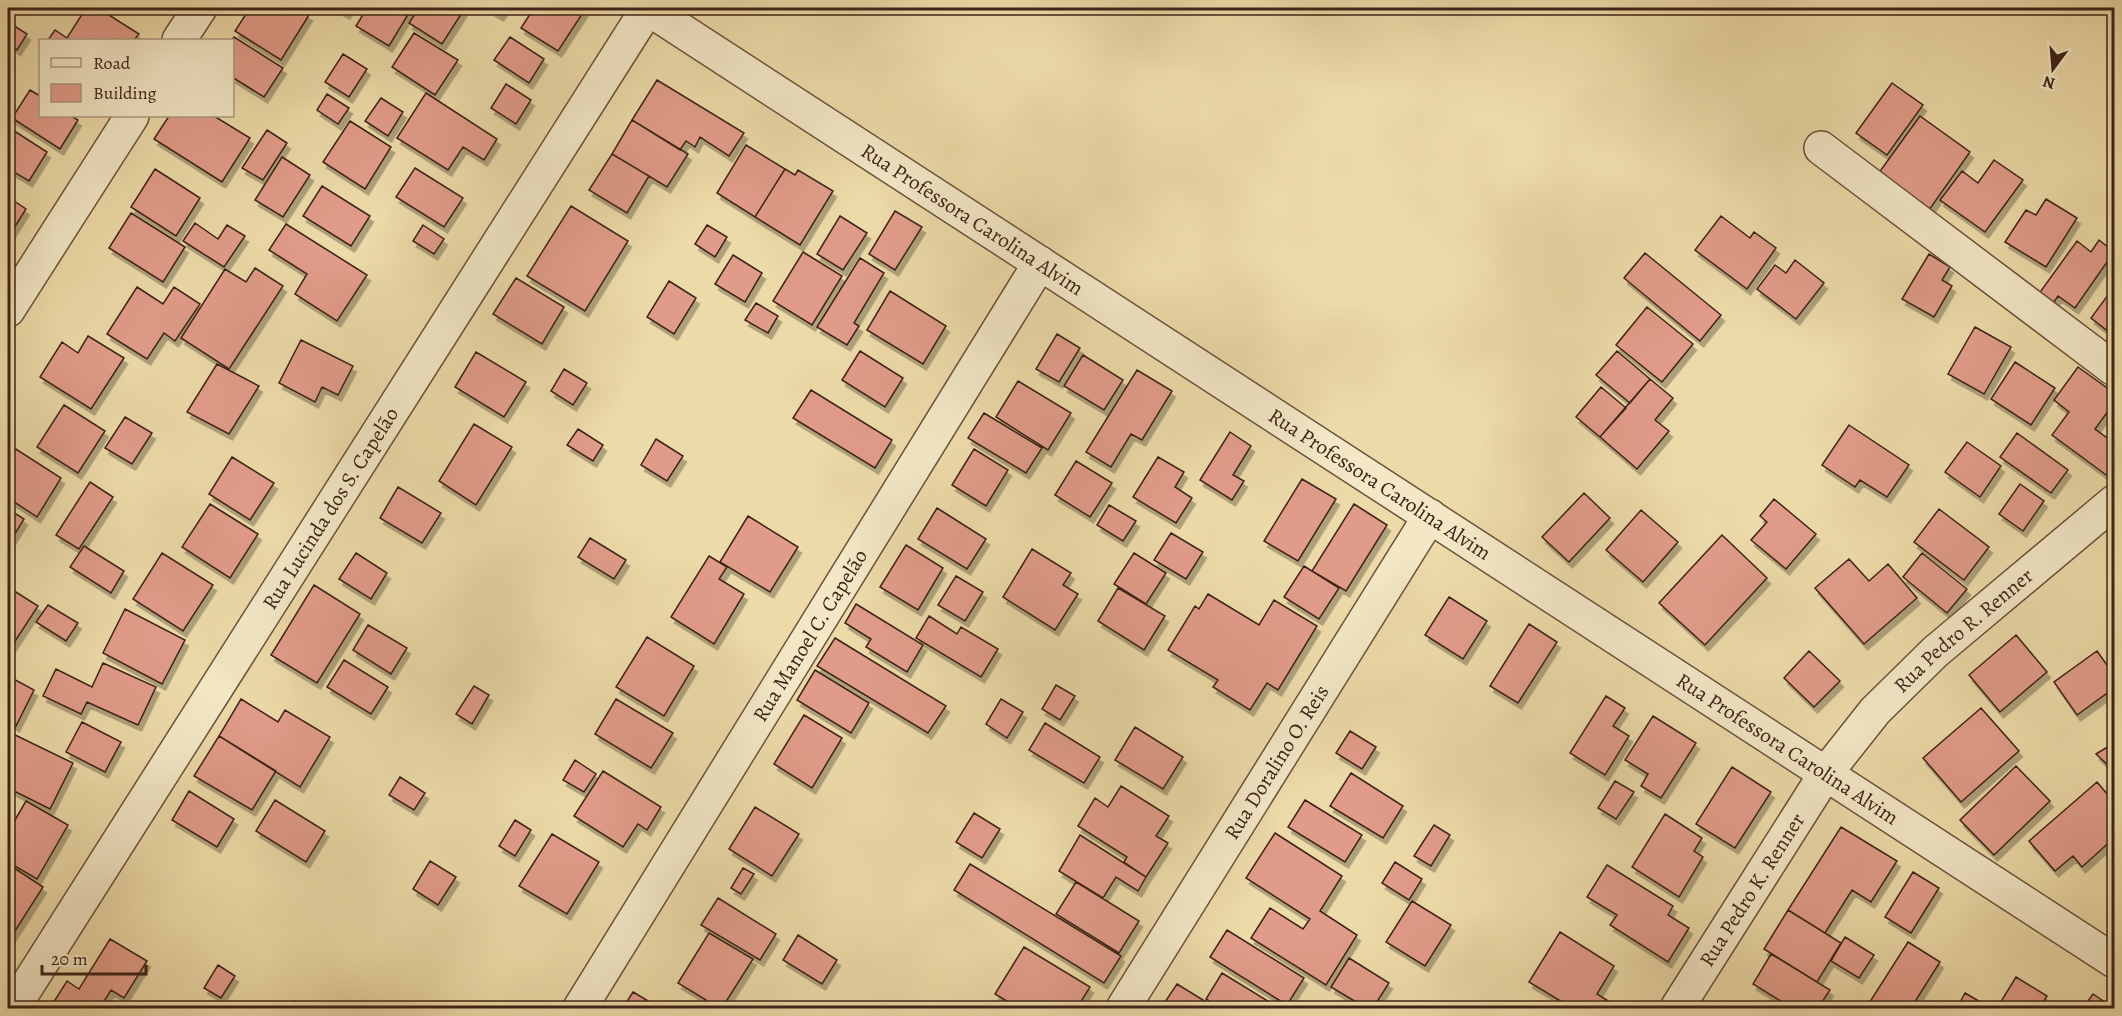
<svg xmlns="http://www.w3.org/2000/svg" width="2122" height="1016" viewBox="0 0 2122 1016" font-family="Alegreya,serif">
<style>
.building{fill:#e19c89;stroke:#3e2318;stroke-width:1.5;filter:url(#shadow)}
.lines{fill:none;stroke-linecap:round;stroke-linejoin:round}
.minor-casing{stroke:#6a513c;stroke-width:36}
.minor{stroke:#f3e7c6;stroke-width:33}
.labels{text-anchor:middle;stroke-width:6;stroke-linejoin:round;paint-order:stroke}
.street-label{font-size:21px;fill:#3e2318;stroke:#f3e7c6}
</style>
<defs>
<filter id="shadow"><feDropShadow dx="3.5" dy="6" stdDeviation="0" flood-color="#0004"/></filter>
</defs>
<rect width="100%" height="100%" fill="#ecdaa8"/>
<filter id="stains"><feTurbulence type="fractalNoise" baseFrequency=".00333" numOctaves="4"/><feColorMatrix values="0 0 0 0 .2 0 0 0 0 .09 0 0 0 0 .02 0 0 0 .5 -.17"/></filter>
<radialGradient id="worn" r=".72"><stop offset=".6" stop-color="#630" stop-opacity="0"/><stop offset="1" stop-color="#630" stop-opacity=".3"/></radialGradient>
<path class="building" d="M86,8h12l41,26 -5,6h-86l7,-10 12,8z
M250,8h47l12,7 -28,45 -46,-29z
M337,8h13l-4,5z
M367,8h45l-23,38 -33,-20z
M419,8h46l-23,36 -33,-21z
M488,8h17l-5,7z
M534,8h52l-28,43 -37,-23z
M8,22l19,12 -10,16 -9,-7z
M414,33l44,27 -23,35 -43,-28z
M234,37l49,31 -19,29 -32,-20v-37z
M510,37l34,22 -15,24 -35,-23z
M343,54l24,15 -18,28 -24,-15z
M657,80l87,53 -15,23 -29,-19 -5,10 -9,-6 -6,9 -48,-30z
M1892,83l31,22 -36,50 -31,-22z
M506,84l25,16 -15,24 -25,-16z
M30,90l10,6v20h31l7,4 -18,29 -48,-31z
M426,93l71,46 -13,21 -21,-13 -15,23 -51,-32z
M327,94l22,14 -11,16 -21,-14z
M381,98l22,14 -15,24 -23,-15z
M169,116h45l36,22 -28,44 -68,-43z
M1920,116l50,36 -41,58 -51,-36z
M632,120l56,34 -21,33 -55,-33z
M350,121l41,26 -26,42 -42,-27z
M8,127l39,25 -18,29 -20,-12 -1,3z
M267,130l20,13 -24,37 -21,-12z
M746,145l39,24 -30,48 -38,-24z
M612,154l37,22 -22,37 -38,-23z
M282,157l28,18 -27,42 -28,-17z
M1994,160l29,20 -38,52 -45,-32 22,-29 16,12z
M415,168l48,30 -19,29 -48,-30z
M155,169l45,29 -24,38 -45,-29z
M785,169l10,6 3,-5 35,21 -33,54 -45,-28z
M322,186l48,30 -19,30 -48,-30z
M8,197l18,12 -17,27h-1z
M2046,199l31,19 -31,49 -41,-25 21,-32 10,5z
M571,206l57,35 -43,70 -58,-35z
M895,211l27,16 -27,43 -26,-16z
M131,213l54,34 -22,35 -54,-34z
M840,216l27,17 -24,37 -26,-16z
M1721,216l29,22 4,-6 22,16 -29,41 -52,-39z
M195,223l23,16 9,-14 18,11 -21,31 -41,-26z
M286,224l81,51 -30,46 -42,-27 12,-20 -38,-24z
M423,225l21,14 -10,15 -21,-13z
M707,225l20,12 -12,20 -20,-13z
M2099,240l15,12 -39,56 -17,-12 -6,9 -14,-10 39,-54 14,11z
M803,252l39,24 -30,49 -39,-24z
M1645,253l76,62 -21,26 -76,-63z
M1929,254l21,13 -8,13 10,6 -18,31 -32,-18z
M733,255l29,18 -17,29 -30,-18z
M860,258l24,15 -30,50 5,3 -12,19 -30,-18z
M1795,260l29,23 -28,36 -39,-30 18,-24 11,8z
M255,268l28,18 -54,83 -48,-31 44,-69 21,13z
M516,278l48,29 -22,37 -49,-30z
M669,281l27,17 -22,36 -27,-17z
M137,287l26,17 11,-17 26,17 -25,37 -11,-8 -17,26 -40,-25z
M890,291l56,35 -23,38 -56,-34z
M2108,295l6,5v36l-23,-18z
M756,303l22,13 -10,17 -23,-13z
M1647,307l46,37 -31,38 -46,-37z
M1975,327l36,20 -27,47 -36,-20z
M1057,334l23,14 -21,34 -23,-13z
M88,336l36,22 -33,51 -51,-32 22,-35 16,11z
M301,340l52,26 -15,29 -16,-8 -7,15 -36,-19z
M860,351l43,27 -18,29 -43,-27z
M1617,351l33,28 -20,24 -34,-28z
M476,352l50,30 -22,35 -49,-30z
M1083,355l40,25 -19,30 -40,-24z
M2015,362l40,26 -24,37 -40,-26z
M217,364l42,22 -30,48 -42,-22z
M2078,367l36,26v10l-19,26 19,14v26l-5,8 -57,-42 17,-23 -15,-12z
M564,369l23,14 -14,22 -22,-14z
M1137,370l35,21 -30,49 -11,-6 -20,33 -25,-15z
M1650,379l23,19 -18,22 14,11 -32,38 -37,-32z
M1018,381l53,32 -23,37 -52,-33z
M1601,387l25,21 -26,29 -24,-20z
M811,390l81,50 -17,28 -82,-50z
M64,405l41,26 -27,42 -41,-26z
M984,413l58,35 -16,25 -58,-35z
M125,417l27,16 -20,31 -27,-16z
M474,424l38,23 -36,58 -37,-24z
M1849,425l60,40 -22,32 -27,-17 -5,7 -33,-22z
M578,429l25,16 -10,16 -26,-16z
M1230,432l21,14 -18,29 11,6 -12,19 -32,-20z
M2017,433l51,37 -17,23 -51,-36z
M656,439l27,17 -16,25 -26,-16z
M1967,442l34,24 -21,31 -35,-25z
M8,444l53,34 -24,39 -29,-19z
M974,449l34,21 -22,36 -34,-21z
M232,457l42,26 -24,37 -41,-26z
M1158,457l26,15 -9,15 17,11 -16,25 -43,-26z
M1076,461l36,22 -22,34 -35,-22z
M1302,479l34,20 -38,62 -34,-20z
M90,482l23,15 -34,52 -23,-14z
M2020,484l24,17 -21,30 -24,-17z
M398,487l43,26 -19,30 -42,-25z
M1584,493l26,25 -41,44 -27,-25z
M1774,499l42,35 -30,35 -35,-29 16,-18 -7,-6z
M210,504l48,30 -28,44 -48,-31z
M1354,504l33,21 -41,66 -34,-20z
M1109,505l27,16 -13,20 -26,-16z
M937,508l49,31 -19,30 -49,-30z
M8,509l16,10 -16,26z
M1939,509l50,38 -25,33 -50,-38z
M1641,510l37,32 -35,40 -37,-32z
M748,516l50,31 -28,45 -50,-30z
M1171,533l32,19 -17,27 -32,-19z
M1722,535l45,43 -62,67 -46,-42z
M590,538l36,22 -12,19 -36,-22z
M906,545l37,23 -25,42 -38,-23z
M84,546l40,25 -13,22 -41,-26z
M1032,549l39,24 -8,12 15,9 -23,36 -52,-33z
M162,553l51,32 -30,46 -50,-32z
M356,553l31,20 -16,26 -32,-20z
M1134,553l32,20 -20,31 -32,-20z
M1922,553l45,36 -20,24 -44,-36z
M709,556l18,11 -8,12 25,15 -30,50 -43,-27z
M1849,559l20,22 19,-17 29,34 -53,46 -49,-56z
M1304,566l35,22 -20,31 -35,-22z
M956,576l27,16 -18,29 -27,-16z
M314,585l46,29 -43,69 -46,-28z
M8,587l30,19 -30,46z
M1118,588l47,28 -21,34 -46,-29z
M1208,594l51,31 15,-25 43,26 -39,64 -11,-7 -17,27 -37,-23 5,-7 -50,-30 27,-44 4,3z
M1449,597l38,24 -24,38 -38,-24z
M856,604l67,41 -16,27 -41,-25 5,-8 -26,-16z
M48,605l30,18 -12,18 -30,-19z
M125,609l60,31 -23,44 -59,-31z
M929,616l28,18 4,-7 37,22 -17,28 -65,-39z
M1529,624l28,18 -39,61 -28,-17z
M368,625l39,23 -16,26 -38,-24z
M2016,635l31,37 -47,40 -31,-37z
M647,637l47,29 -30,50 -48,-29z
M835,638l111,68 -18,27 -111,-67z
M1809,651l31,30 -26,26 -30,-29z
M2097,651l17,24v13l-37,27 -23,-33z
M344,660l44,27 -17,27 -44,-27z
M103,663l53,24 -18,38 -51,-23 -6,12 -38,-18 13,-27 36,18z
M815,670l54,33 -18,30 -54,-33z
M8,676l26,14 -18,36 -8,-5z
M1056,685l19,11 -15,24 -18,-11z
M474,686l15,9 -17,29 -16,-10z
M1606,696l19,12 -12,18 16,10 -24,39 -35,-22z
M241,699l37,23 7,-12 45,27 -30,50 -81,-51z
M616,699l57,34 -22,35 -56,-34z
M1001,699l22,13 -16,26 -21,-14z
M1981,708l38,43 -58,51 -38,-44z
M804,715l38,23 -30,50 -38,-24z
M1653,716l43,27 -35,55 -20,-12 7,-12 -23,-14z
M82,722l39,20 -16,30 -39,-20z
M1045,723l55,34 -16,26 -55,-33z
M1135,727l48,30 -20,32 -48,-29z
M1350,731l26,16 -14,22 -26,-16z
M13,734l60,29 -23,46 -42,-21v-42z
M219,736l57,35 -24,39 -58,-34z
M2114,743v28l-18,-17z
M575,760l21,14 -12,18 -21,-12z
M2016,766l34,35 -56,54 -34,-35z
M1732,767l39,25 -36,56 -39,-24z
M603,771l58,36 -14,23 -9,-6 -15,23 -49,-31z
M1351,773l52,33 -20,32 -53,-32z
M400,777l25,16 -11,17 -25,-15z
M1615,781l19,11 -18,27 -18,-11z
M2097,782l17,20v36l-32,29 -9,-11 -18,15 -26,-30z
M1121,786l48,30 -13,20 12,7 -22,34 -22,-15 3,-5 -49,-31 17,-28 13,9z
M189,791l45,28 -17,28 -45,-27z
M275,800l50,31 -19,31 -50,-31z
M1305,800l57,35 -17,27 -57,-35z
M26,801l42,24 -31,54 -29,-17v-30z
M755,807l44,27 -27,42 -43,-27z
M974,813l26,16 -18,29 -26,-16z
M1665,814l37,24 -8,13 9,6 -24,40 -47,-30z
M515,820l16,10 -16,26 -16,-10z
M1434,825l16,10 -19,31 -17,-10z
M1841,827l56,34 -26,41 -19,-12 -27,43 -37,-23z
M1275,833l67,43 -22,35 37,24 -31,50 -75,-47 19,-30 33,21 7,-10 -64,-41z
M552,834l47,28 -32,52 -48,-28z
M1080,835l66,42 -8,14 -22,-14 -13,21 -44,-27z
M430,861l26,16 -18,28 -25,-16z
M1395,862l27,17 -13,21 -27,-17z
M8,864l35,23 -35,55z
M970,864l151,92 -17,27 -150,-93z
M1607,865l66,41 -5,9 21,13 -21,34 -58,-37 7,-10 -30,-18z
M743,868l11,6 -13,20 -10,-6z
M1913,872l26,16 -28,45 -26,-16z
M1076,882l63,39 -20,32 -63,-39z
M718,898l58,36 -16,26 -59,-35z
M1412,901l39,24 -26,41 -39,-24z
M1788,910l53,33 -24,39 -53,-33z
M1227,930l77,48 -17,27 -77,-48z
M1560,932l54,34 -17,28 16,10 -3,4h-38l-43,-26z
M709,933l44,26 -31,49h-3l-41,-25z
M798,935l39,25 -15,24 -39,-24z
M1845,937l29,18 -15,23 -28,-17z
M110,939l37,22 -23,37 -13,-8 -11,18h-50l17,-27 12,8z
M1908,942l32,20 -29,46h-45z
M1024,947l66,40 -13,21h-59l-23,-14z
M1771,954l59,36 -12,18h-26l-39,-24z
M1349,958l40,25 -16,25h-7l-35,-21z
M218,965l17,11 -14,22 -17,-10z
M1222,973l57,35h-59l-14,-9z
M2016,977l31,19 -7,12h-43z
M1177,984l39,24h-55z
M633,992l27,16h-37z
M1965,993l26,15h-34z
M2093,994l18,12 -2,2h-26z
M112,1001l12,7h-17z
M295,1001l12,7h-16z"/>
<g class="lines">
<defs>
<g id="minor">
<path id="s1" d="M647,8l1467,953"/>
<path d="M179,40l21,-32"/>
<path d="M1821,148l293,221"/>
<path d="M8,310l124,-194"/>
<path id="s2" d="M13,1008l635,-1000"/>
<path id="s3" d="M580,1008l460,-745"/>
<path id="s4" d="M1123,1008l307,-492"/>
<path id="s5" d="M1677,1008l149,-235 49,-62 60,-59 179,-150"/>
</g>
</defs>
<use href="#minor" class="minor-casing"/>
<use href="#minor" class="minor"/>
</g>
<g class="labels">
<g class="street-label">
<text dy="7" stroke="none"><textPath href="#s1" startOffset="388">Rua Professora Carolina Alvim</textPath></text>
<text dy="7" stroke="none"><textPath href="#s1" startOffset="874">Rua Professora Carolina Alvim</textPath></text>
<text dy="7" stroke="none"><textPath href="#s2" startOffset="592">Rua Lucinda dos S. Capelão</textPath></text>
<text dy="7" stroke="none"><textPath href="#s5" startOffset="477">Rua Pedro R. Renner</textPath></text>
<text dy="7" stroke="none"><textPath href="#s3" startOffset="438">Rua Manoel C. Capelão</textPath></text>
<text dy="7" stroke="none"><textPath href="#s1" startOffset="1360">Rua Professora Carolina Alvim</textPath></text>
<text dy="7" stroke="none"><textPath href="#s4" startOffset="290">Rua Doralino O. Reis</textPath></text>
<text dy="7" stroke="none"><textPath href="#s5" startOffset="140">Rua Pedro K. Renner</textPath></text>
</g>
</g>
<rect width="2122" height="1016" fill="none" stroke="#ecdaa8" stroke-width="30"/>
<rect x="9" y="9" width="2104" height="998" fill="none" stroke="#3e2318" stroke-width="3"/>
<rect x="15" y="15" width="2092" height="986" fill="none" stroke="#3e2318" stroke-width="1.5"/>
<rect x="39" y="39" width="195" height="78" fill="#f3e7c6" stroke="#ab9980" stroke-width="1.5"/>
<rect x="51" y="58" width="30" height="9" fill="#f3e7c6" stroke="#ab9980" stroke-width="1.5"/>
<text x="93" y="69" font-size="18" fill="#3e2318">Road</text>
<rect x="51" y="84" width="30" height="18" fill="#e19c89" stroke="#ab9980" stroke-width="1.5"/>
<text x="93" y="99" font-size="18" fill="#3e2318">Building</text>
<g transform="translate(2053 69) rotate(196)" stroke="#f3e7c6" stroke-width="4.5" paint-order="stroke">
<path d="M0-4.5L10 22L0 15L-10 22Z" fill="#3e2318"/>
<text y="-9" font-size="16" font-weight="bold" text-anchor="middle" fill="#3e2318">N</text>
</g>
<path d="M42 965v9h104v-9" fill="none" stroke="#3e2318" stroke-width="3"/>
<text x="51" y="965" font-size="18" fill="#3e2318" stroke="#f3e7c6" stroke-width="4.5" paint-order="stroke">20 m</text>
<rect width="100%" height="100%" filter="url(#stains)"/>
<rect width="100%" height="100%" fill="url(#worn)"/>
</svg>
